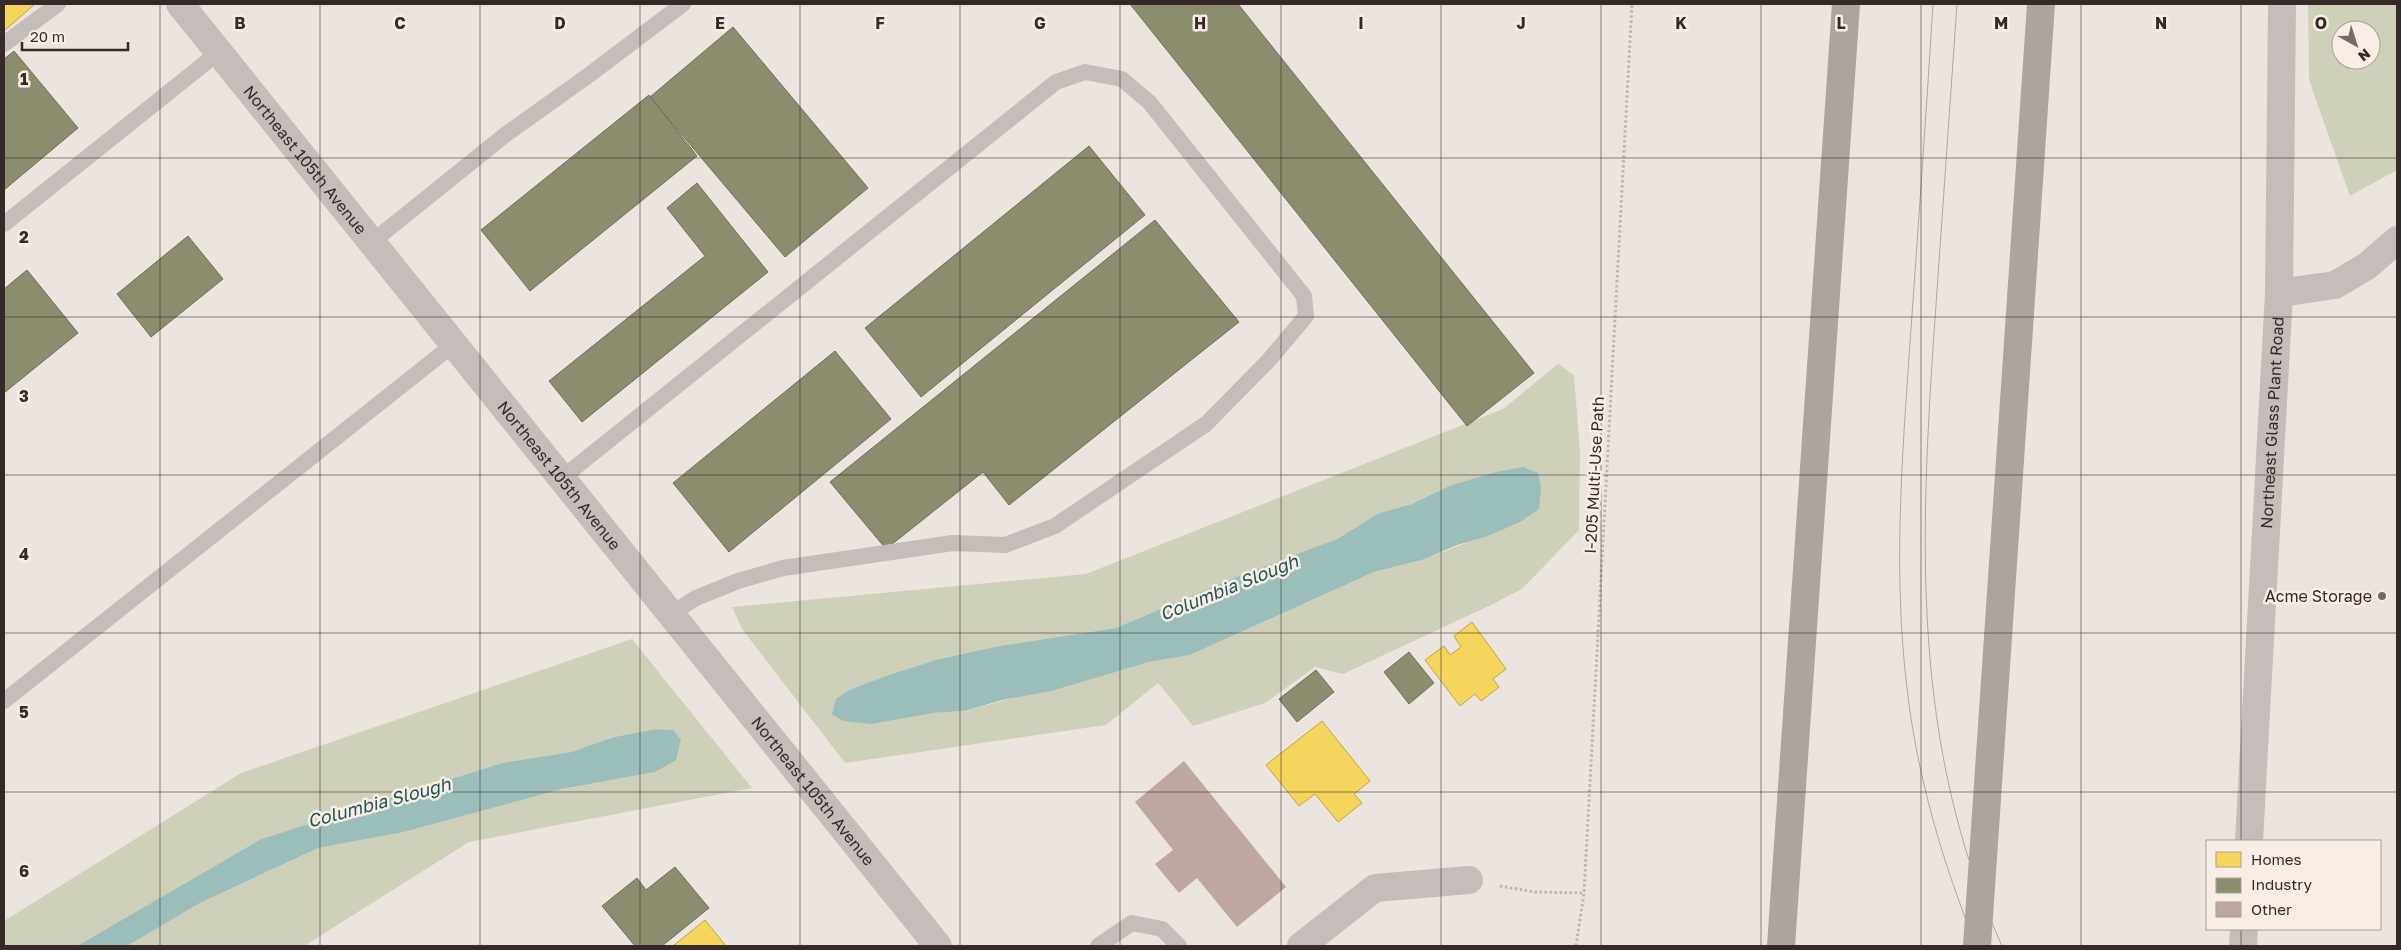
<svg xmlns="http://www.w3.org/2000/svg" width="2401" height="950" viewBox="0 0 2401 950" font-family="'Golos Text',sans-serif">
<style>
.green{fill:#cfd0ba;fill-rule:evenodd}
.water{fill:#9cbeba}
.homes{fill:#f6d55c;stroke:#bca24c}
.industry{fill:#8c8c6e;stroke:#726f59}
.building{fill:#bfa7a1}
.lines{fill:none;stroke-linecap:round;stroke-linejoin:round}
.path{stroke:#beb5b1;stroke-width:3;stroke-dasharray:2.5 2.5;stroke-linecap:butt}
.service{stroke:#c5bdb9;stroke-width:16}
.minor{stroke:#c5bdb9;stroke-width:28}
.tertiary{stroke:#c5bdb9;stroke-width:28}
.motorway{stroke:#aba49f;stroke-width:28}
.tram{stroke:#ada6a3;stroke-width:1}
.grid{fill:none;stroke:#352a27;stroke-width:1;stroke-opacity:0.55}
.poi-dot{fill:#756b67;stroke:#f9eee6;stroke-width:2}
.labels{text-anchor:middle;stroke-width:5;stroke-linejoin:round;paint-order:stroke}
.street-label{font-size:16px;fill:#352a27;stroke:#f9eee6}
.poi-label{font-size:16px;fill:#352a27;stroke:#f9eee6;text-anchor:end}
.water-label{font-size:18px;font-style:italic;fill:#1e5553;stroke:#f9eee6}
.grid-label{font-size:16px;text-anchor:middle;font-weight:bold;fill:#352a27;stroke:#f9eee6;stroke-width:5;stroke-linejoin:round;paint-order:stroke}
</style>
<rect width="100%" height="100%" fill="#ece5df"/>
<path class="green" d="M2308,4h89v166l-47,26 -41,-116zM2341,30h30v30h-30z
M1558,364l16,11 6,77 -1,78 -57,59 -33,17 -146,68 -28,-7 -50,36 -72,23 -35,-43 -52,42 -261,38 -103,-134 -10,-22 354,-33 417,-165zM1449,486l71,36 -98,38 -48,12 -184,83 -41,7 -185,49 -31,2 -97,-14 13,-9 34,-13 117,-31 116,-18 221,-89 42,-26 33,-9z
M632,639l120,149 -283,54 -165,104h-177l73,-43 118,-55 86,-16 158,-43 93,-17 18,-42 -17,-1 -42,8 -43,15 -69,11 -241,76 -184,107h-73v-25l237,-148z"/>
<path class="water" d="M1523,467l15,6 3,14 -2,22 -19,13 -32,14 -31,9 -35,15 -48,12 -184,83 -41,7 -98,29 -49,9 -38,11 -31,2 -62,11 -28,-3 -11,-7 4,-15 13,-9 34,-13 53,-17 64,-14 116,-18 116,-49 105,-40 42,-26 33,-9 37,-18 47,-14z
M656,729l17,1 8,10 -5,20 -21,12 -93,17 -158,43 -86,16 -118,55 -73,43h-50l184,-107 241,-76 69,-11 43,-15z"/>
<path class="homes" d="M4,4h31l-31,27z
M1472,622l34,47 -13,10 6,8 -18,14 -6,-7 -15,12 -35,-46 19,-14 6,9 11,-8 -7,-11z
M1322,721l48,60 -16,13 8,9 -24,19 -23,-28 -16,12 -33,-41z
M705,920l21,26h-53z"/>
<path class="industry" d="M1130,4h108l296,369 -67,53z
M733,27l135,161 -83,69 -135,-160z
M14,51l64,77 -74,62v-131z
M649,95l48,61 -167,135 -49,-61z
M1089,146l56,69 -224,182 -56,-69z
M697,183l71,89 -186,150 -33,-41 156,-125 -38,-48z
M1155,220l84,102 -230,183 -26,-33 -97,77 -56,-67z
M188,236l35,43 -72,58 -34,-43z
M27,270l51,63 -74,60v-104z
M835,351l56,68 -162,133 -56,-69z
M1409,652l25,31 -25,21 -25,-32z
M1316,670l18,22 -37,30 -18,-23z
M675,867l34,41 -47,38h-27l-33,-40 35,-28 9,12z"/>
<path class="building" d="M1184,761l102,126 -49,40 -40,-49 -18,15 -24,-29 18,-14 -38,-48z"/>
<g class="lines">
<path class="path" d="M1500,886l35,6 49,1
M1576,946l8,-53 48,-889"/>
<path class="service" d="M4,44l54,-40
M4,224l215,-172
M372,242l133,-107 84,-60 94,-71
M562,478l494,-396 29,-10 37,7 28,24 154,193 2,20 -37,44 -63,64 -151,102 -50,19 -52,-2 -170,25 -45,13 -42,17 -25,16
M4,701l450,-357
M1098,946l34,-23 30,6 17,17"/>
<g class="minor">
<path d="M2279,293l56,-8 32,-19 30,-26"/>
<path id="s1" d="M2249,841l30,-548 3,-289"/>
<path d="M1301,946l74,-58 94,-8"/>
<path d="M2243,946l1,-17"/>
</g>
<path class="tertiary" id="s2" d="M180,4l758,942"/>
<path class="motorway" d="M1781,946l65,-942
M1977,946l64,-942"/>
<path class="tram" d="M1933,4c-7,113 -15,226 -23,339 -8,115 -17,230 -3,345 10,89 36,175 69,258
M1957,4c-7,105 -15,210 -22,315 -15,217 -25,424 67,627"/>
</g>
<path class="grid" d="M160,4v942M320,4v942M480,4v942M640,4v942M800,4v942M960,4v942M1120,4v942M1281,4v942M1441,4v942M1601,4v942M1761,4v942M1921,4v942M2081,4v942M2241,4v837M4,158h2393M4,317h2393M4,475h2393M4,633h2393M4,792h2393M2241,929v17"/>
<circle class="poi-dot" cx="2382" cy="596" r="5"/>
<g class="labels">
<g class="street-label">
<text dy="6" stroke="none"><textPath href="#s2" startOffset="200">Northeast 105th Avenue</textPath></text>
<text dy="6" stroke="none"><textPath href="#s1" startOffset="419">Northeast Glass Plant Road</textPath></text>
<text dy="6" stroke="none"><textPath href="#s2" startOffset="605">Northeast 105th Avenue</textPath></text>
<text transform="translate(1594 475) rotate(-87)" y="6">I-205 Multi-Use Path</text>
<text dy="6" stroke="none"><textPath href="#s2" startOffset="1010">Northeast 105th Avenue</textPath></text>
</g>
<g class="poi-label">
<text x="2372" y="602">Acme Storage</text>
</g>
<g class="water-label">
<text transform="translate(1229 588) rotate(-22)" y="6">Columbia Slough</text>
<text transform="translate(379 803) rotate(-15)" y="6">Columbia Slough</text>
</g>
</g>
<g class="grid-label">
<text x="240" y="29">B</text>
<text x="400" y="29">C</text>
<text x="560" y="29">D</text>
<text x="720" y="29">E</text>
<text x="880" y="29">F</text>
<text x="1040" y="29">G</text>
<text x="1200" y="29">H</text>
<text x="1361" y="29">I</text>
<text x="1521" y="29">J</text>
<text x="1681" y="29">K</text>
<text x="1841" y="29">L</text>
<text x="2001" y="29">M</text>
<text x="2161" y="29">N</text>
<text x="2321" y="29">O</text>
<text x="24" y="85">1</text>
<text x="24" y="243">2</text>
<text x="24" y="402">3</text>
<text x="24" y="560">4</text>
<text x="24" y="718">5</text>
<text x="24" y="877">6</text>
</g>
<rect width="2401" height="950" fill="none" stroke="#352a27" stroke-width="10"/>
<rect x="2206" y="840" width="175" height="90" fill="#f9eee6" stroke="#aba09a"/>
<rect x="2216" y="852" width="25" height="15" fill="#f6d55c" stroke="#aba09a"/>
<text x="2251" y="865" font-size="15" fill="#352a27">Homes</text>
<rect x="2216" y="878" width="25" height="15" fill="#8c8c6e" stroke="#aba09a"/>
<text x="2251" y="890" font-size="15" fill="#352a27">Industry</text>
<rect x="2216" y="902" width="25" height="15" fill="#bfa7a1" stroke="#aba09a"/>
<text x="2251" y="915" font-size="15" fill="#352a27">Other</text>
<g transform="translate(2356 45) rotate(141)"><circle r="24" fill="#f9eee6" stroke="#aba09a"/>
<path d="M0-4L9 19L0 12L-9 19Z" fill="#756b67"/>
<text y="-8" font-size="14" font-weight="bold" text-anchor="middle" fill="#352a27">N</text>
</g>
<path d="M22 42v8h106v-8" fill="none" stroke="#352a27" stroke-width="2.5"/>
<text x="30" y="42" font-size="15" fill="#352a27" stroke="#f9eee6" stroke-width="4" paint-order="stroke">20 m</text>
</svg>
